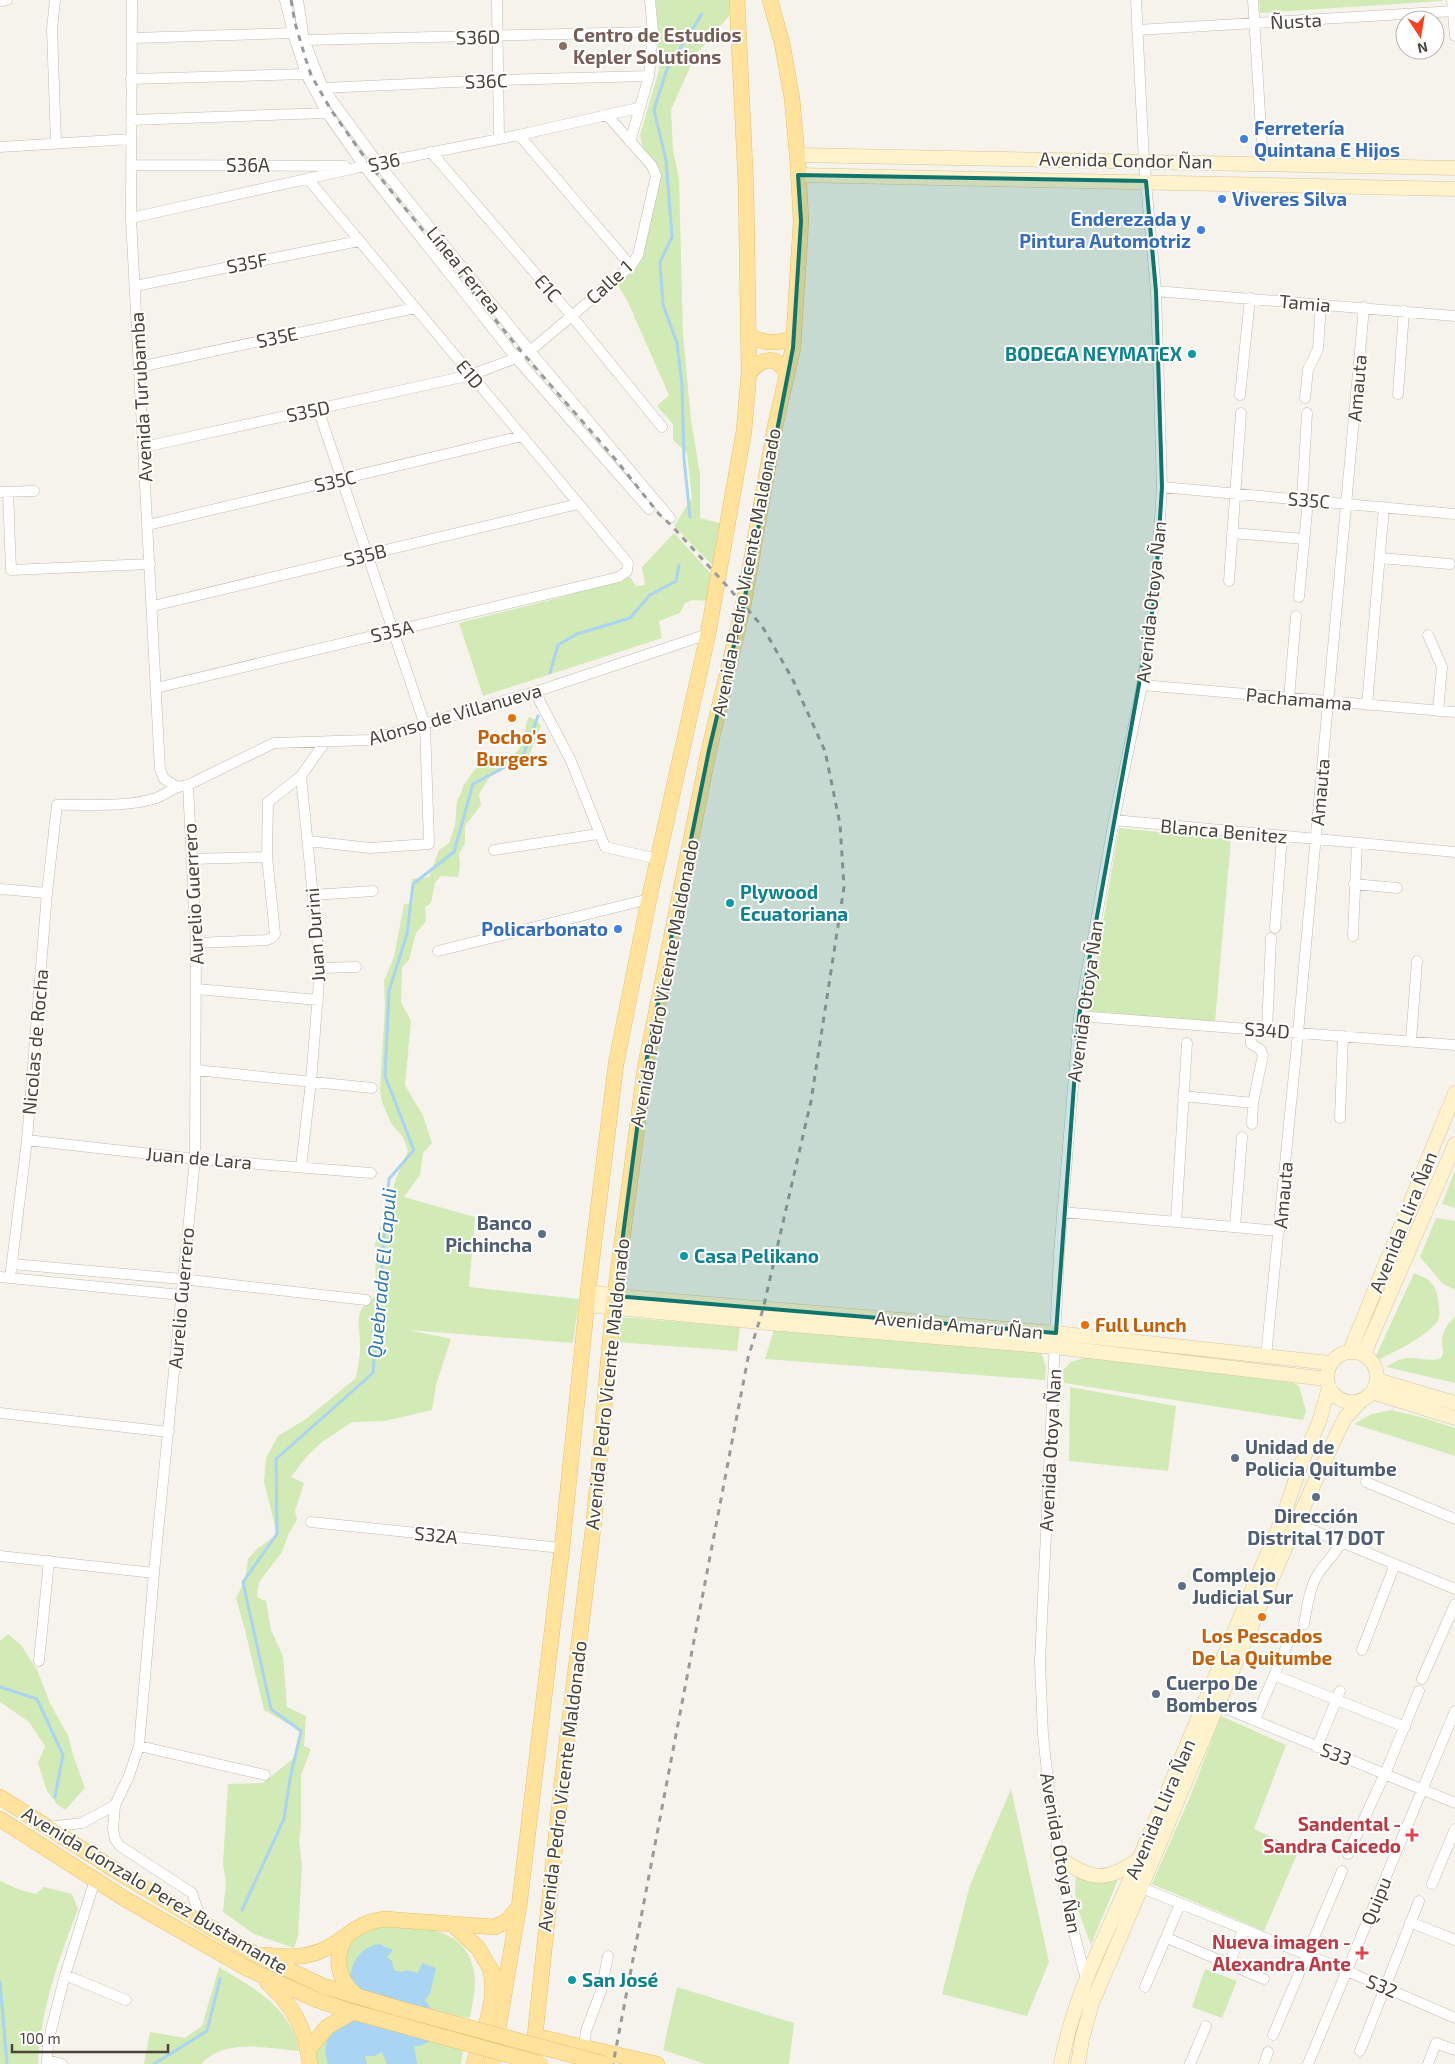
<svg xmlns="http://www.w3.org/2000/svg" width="1455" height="2064" viewBox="0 0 1455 2064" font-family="'Exo 2',sans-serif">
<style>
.green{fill:#d2eab5}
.water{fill:#a9d4f2}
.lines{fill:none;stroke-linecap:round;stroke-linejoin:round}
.stream{stroke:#a9d4f2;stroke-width:3}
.street-casing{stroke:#c2bbae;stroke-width:11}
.secondary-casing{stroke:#d6c79b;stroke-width:15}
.primary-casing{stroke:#e6c16a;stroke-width:16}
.street{stroke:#fff;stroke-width:10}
.secondary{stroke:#fff3cd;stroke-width:14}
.primary{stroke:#ffe39c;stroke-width:15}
.rail{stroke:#9a9a9a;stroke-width:3;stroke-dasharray:6 6;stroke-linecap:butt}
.primary-bridge-casing{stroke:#e6c16a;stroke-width:16;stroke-linecap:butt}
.primary-bridge{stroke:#ffe39c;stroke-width:15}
.marked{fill:#0f766e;fill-opacity:0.2;stroke:#0f766e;stroke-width:4;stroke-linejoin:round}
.education-dot{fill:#8d6e63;stroke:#fff;stroke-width:2}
.shop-dot{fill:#3f7fe0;stroke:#fff;stroke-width:2}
.culture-dot{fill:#0f9aa8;stroke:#fff;stroke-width:2}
.food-dot{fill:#e8710a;stroke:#fff;stroke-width:2}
.service-dot{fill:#5c6f8a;stroke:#fff;stroke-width:2}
.health-dot{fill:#e0444e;stroke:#fff;stroke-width:2}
.labels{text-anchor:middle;stroke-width:4;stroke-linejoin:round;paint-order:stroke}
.street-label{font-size:19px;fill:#4b4439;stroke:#fff}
.education-label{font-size:19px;font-weight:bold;fill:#785e54;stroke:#fff;text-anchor:start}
.shop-label{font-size:19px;font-weight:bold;fill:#366cbe;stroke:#fff;text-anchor:start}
.culture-label{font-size:19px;font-weight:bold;fill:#0d838f;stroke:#fff;text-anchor:start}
.food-label{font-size:19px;font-weight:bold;fill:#c56008;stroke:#fff}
.service-label{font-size:19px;font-weight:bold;fill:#4e5e75;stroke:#fff;text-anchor:start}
.health-label{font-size:19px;font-weight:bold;fill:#be3a42;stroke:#fff;text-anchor:end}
.water-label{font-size:20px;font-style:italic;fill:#2e7ab2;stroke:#fff}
</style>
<rect width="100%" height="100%" fill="#f6f3ec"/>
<path class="green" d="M656,0h74l-1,16 -33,38 -25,56 2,40 6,29 4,155 8,86 9,55v43l23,6 -7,45 -42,-43 18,-28 -5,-45 -14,-13v-16l-16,-18 12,-11 -43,-97 -10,-16 26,-23 16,-79 -3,-16 -13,-19 -2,-10 19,-65z
M1259,0h183v1l-182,12z
M674,533l39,43 -5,25 -15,-1 -8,3 -5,10 -21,8 3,17 -179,58 -24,-73 99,-25 72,-21 6,9 9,-1 -3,-18z
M529,717l7,3 5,6 -13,32 -36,15 -13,21 2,11 -16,21v18l-6,10 1,11 -2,12 -17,-1 -6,7 -4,20 -6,4 1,14 -10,12 -7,27 -7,7 -1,35 10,19 -6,64 18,31 9,27 -9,10 -3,22 -16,22 71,20 -6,70 110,12 -6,44 -164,-13 42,9 -15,46 -4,25 -47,11 -33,1 -30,20 -15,14 -16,21 13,6 -9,28 2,9 -8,13 -7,19 -23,30 -2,15 9,4 5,29 12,26 4,51 19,9 -2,30 7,3 -10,26v53l-2,12 3,26 -4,71 -4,11 -40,-14 -31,-22 3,-30 -3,-18 5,-80 35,-1 32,-26 6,-26 -37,-21 -19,-80 -9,-32 9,-18 3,-21 9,-10 20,-15 -13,-52 2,-24 12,-22 28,-17 50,-41c1,-9 4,-18 4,-27 1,-27 -10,-39 16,-55l-1,-52 22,-68 11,-25 -5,-14 -11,-12 -10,-23 -2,-13 5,-83 -1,-25 10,-24 10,-53 9,-1 -1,-24 17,-2 10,-27 10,-7 6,-18 2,-24 5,-10 1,-5 15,-21c25,-4 41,-3 47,-33 1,-6 1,-9 4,-15z
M1119,828l112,11 -16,183 -127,-11z
M1455,1170v38l-13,-4z
M1436,1218l19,3v69l-12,-6 -23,-27z
M1414,1273c14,5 22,10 24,26 1,7 3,17 -1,23 -11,15 -43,30 -59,38l-2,-4z
M1455,1316v67l-69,-16c9,-5 16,-10 27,-9 9,0 19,4 28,0 4,-7 1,-10 1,-16 0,-11 6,-18 13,-26z
M620,1317l120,10 -3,24 -122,-9z
M774,1330l267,22 5,15 -1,13 -280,-21z
M1090,1356l204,27 5,3 7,25 -3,9 -239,-37 -1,-13 8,-8z
M1070,1387l106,19 -8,65 -99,-10z
M1391,1410l33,8 31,10v28l-101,-32 18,-10z
M8,1634l13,11 16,25 13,33 18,33 6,22 11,30 -20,22 -8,-6 -10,-13 -9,-28 7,-17 -16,-24 -29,-20v-61z
M1221,1716l65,29 -32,84 45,21 -35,81 -112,-47 38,-87z
M1011,1789l38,173 -22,54 -85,-22 28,-109z
M1078,1871l43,1 -30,73c-8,-22 -22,-51 -13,-74z
M0,1881l20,9 16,4 8,-7 28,7 6,15c-19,50 -38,101 -40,155h-38z
M371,1921c38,5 96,2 103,51 3,14 -2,31 -4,46l-37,-6 -85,-24 -6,-44z
M219,1967c35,22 72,39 80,84 -32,-3 -74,-13 -98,13h-57l6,-32 35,6 17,-12z
M1205,1969l32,12 -15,37 -30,-11z
M677,1987l117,36 -5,41h-84l-42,-14z
M355,2019l108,30 -2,15h-151l2,-20z"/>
<path class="water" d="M379,1944l14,6 -6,7 5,4 2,9 7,2 6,-2 11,3 4,-10 14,5 -6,26 -5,6 8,12 -85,-24c3,-21 7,-39 31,-44z
M355,2019l75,22 -10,5h-6l3,18h-30l-5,-12 -7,4h-10l2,8h-39c-9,-26 7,-35 27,-45z"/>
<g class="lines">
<path class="stream" d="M690,517l-6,-58 -2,-74 -5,-42 -14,-38 -3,-43 12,-25 -6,-77 -12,-50 13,-41 35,-55
M550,673l8,-28 19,-11 53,-16 20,-23 26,-14 3,-16
M0,1687l37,12 26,56 -8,42
M242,1910l42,-91 6,-40 11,-48 -30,-22 -28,-127 34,-48 -1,-75 97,-86 16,-194 25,-29 -29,-74 4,-85 18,-57 6,-50 41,-32 19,-68 49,-26 16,-42
M0,1982l7,82
M154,2064l53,-33 13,-52"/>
<defs>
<path id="street" d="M55,0l-3,29 4,114
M132,0l-1,218 29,551 4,10 12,7
M285,0l8,33 13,41 21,39 37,53 152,192 133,151
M298,0l6,40 19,48 55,75 152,188 140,167
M497,0l2,138
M1253,0l10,163
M1452,0l3,36
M0,1l7,-1
M1137,30l318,-19
M132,38l161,-5
M304,40l349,-8
M131,79l175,-5
M323,88l175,-8 151,-4
M131,120l196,-7
M519,135l112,131
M630,142l19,-66 4,-44 -3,-32
M0,147l131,-8
M431,152l140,163 91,112
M131,165l214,1
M131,218l247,-55 141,-28 119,-27
M135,286l224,-45
M1156,291l299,25
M139,367l276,-59
M1398,394l6,-83
M1240,395l10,-97
M1305,398l3,-28 10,-21 3,-45
M144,447l327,-72 45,-17 14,-7 101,-85 7,-11 18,-79 -4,-10 -45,-51
M1162,487l293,27
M0,492l34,-1
M8,492l3,78 139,-6
M1302,500l5,-87
M148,525l374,-89
M1232,533l72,6
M1380,558l70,6
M1229,581l12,-168
M1299,597l9,-97
M153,606l425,-102
M1428,635l14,32 -4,44
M1142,685l313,27
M156,688l463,-111 8,-6 1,-8 -320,-384
M535,692l36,69 34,86 53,12
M1289,698l7,-82
M1367,705l17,-198
M188,785l8,158 -1,216 -41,414 -15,173 -10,30 -14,29 -2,24 2,10 5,7 72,47 9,27
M1114,820l341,32
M308,841l62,7 59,-4 -4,-119 -107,-316
M494,850l104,-16
M191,859l76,-2
M1354,884l43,4
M0,889l47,4
M313,895l60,-4
M1275,928l7,-92
M1353,936l4,-93
M196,943l71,-3 6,-3 2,-3 -8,-77 1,-55 33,-26
M438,951l211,-52
M320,968l36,-1
M197,989l121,11
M1079,1016l376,29
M1250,1029l1,15 9,5 3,6 -10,48 -1,21
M1267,1030l4,-92
M1411,1041l6,-80
M196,1070l176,18
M1183,1096l70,7
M1340,1118l3,-82
M27,1140l168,19 176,14
M301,1166l10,-84 9,-114 -19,-192 24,-34
M1062,1212l217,19
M1176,1222l11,-179
M1235,1227l7,-90
M12,1264l170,15 184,21
M0,1277l181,18
M10,1278l17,-138 20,-247 10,-88c32,-1 68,3 99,-7 14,-5 14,-11 32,-13l86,-42 94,-3 167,-48 173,-58
M1266,1356l32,-323 66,-726
M0,1413l169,19
M1366,1482l89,37
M311,1522l251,26
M1295,1523l160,66
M0,1556l154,17
M1304,1624c3,-16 5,-35 14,-50 7,-12 17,-18 23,-32
M1362,1650l33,-86
M39,1661l10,-100
M1274,1675l131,52
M1422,1679l33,-75
M1217,1705l238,98
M1255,1720l35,-82
M139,1746l126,29
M1317,1747l23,-56
M48,1827l34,-4 33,-18
M1348,1854l39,-85 32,-78
M1432,1884l23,-55
M1142,1888l205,83 108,47
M1410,1922l45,18
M1167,1938l97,41
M1229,1964l14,-34
M65,1975l61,25
M1086,1980l-18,-72 -16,-90 -9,-83 -3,-73 19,-409 20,-237 35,-196 28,-135 13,-89 7,-109 -6,-196 -12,-130 -8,-161
M1145,1987l35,-83
M1273,2035l69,-164
M584,2047l2,-16 15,-40 7,-35
M1360,2051l59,-150
M47,2060l15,4
M47,2064l1,-22 17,-67 30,-95
M1190,2064l16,-38
M1264,2064l4,-12
M1308,2064l147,-353
M1428,2064l8,-21 19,7"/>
<path id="secondary" d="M797,155l658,13
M798,175l657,14
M588,1292l39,5 429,36 274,30
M587,1305l182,18 286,24 271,32
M1350,1351l105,-258
M1327 1377a25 25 0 1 1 50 0a25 25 0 1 1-50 0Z
M1364,1354l91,-210
M1377,1380l78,23
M1372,1392l83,26
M1058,1857c33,23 46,26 80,3
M1061,2064c13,-72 50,-138 78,-205 48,-113 94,-227 143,-339l19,-56 18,-42 10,-34
M1078,2064l4,-25 10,-36c82,-190 158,-383 246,-571l7,-14 16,-17"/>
<path id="primary" d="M748,335c17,9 28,9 46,3
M749,373c13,-15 27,-19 38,1
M0,1797l123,78 132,79 68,32 74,22
M0,1819l125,80 123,70 69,31 36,12 40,11
M452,1924l26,24 17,29
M347,1936c-14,20 -10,43 9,59
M264,1955c21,2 41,4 61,-6 23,-12 31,-26 59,-30l111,8 12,-6 12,-14
M267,1982c27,25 38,45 43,82
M535,2036l122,28
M309,2049l18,-22 26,-15
M474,2064c8,-30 25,-64 16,-95
M492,2064c10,-52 17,-105 27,-157l43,-359 27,-265 27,-219 33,-165 59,-265 36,-203 5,-58 -3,-186 -9,-187
M529,2064l6,-28 26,-246 33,-269 19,-212 32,-241 64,-318 34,-143 32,-180 18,-79 8,-127 -3,-56 -6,-67 -10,-55 -12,-43"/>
</defs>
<use href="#street" class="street-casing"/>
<use href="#secondary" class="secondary-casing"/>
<use href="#primary" class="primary-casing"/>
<use href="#street" class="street"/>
<use href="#secondary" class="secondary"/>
<use href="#primary" class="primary"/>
<path class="rail" d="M291,0l4,23 11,37 5,15 20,35 39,55 149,184 98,112 42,53 12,11 56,61 35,40 30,52 33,73 15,73 4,63 -33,214 -48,208 -15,49 -135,706"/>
<defs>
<path id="primary-bridge" d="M397,2008l208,56
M393,2023l148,41"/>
</defs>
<use href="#primary-bridge" class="primary-bridge-casing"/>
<use href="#primary-bridge" class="primary-bridge"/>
</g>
<path class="marked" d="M798,175l348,6 10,110 6,196 -7,109 -76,420 -23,317 -441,-37 30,-228 64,-318 34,-143 50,-259 8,-127z"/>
<circle class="education-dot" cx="563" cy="46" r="5"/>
<g class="shop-dot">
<circle cx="1244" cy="139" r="5"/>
<circle cx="1222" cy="199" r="5"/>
<circle cx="1201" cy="230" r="5"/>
<circle cx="618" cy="929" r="5"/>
</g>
<g class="culture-dot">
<circle cx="1192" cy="354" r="5"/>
<circle cx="730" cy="903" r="5"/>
<circle cx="684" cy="1256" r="5"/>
<circle cx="572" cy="1980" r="5"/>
</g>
<g class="food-dot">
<circle cx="512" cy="718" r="5"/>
<circle cx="1085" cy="1325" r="5"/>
<circle cx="1262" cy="1617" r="5"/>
</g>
<g class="service-dot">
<circle cx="542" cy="1234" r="5"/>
<circle cx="1235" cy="1458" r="5"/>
<circle cx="1316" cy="1497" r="5"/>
<circle cx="1182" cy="1586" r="5"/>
<circle cx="1156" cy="1694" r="5"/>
</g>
<g class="health-dot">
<path d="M1409.5 1827.5h5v5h5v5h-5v5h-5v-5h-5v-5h5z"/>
<path d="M1359.5 1945.5h5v5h5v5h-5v5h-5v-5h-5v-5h5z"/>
</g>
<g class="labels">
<g class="street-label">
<text transform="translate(1296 21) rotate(-3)" y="7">Ñusta</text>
<text transform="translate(478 37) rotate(-1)" y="7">S36D</text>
<text transform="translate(486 81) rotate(-2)" y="7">S36C</text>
<text transform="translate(1126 160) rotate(1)" y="7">Avenida Condor Ñan</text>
<text transform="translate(384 162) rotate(-12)" y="7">S36</text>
<text x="248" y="172">S36A</text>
<text transform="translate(247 263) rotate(-11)" y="7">S35F</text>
<text transform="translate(464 270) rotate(51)" y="7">Línea Ferrea</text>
<text transform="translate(609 282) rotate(-42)" y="7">Calle 1</text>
<text transform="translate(548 288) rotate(49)" y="7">E1C</text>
<text transform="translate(1305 303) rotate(5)" y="7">Tamia</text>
<text transform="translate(277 337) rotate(-12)" y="7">S35E</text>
<text transform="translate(470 374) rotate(50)" y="7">E1D</text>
<text transform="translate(1357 388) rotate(-85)" y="7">Amauta</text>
<text transform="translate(141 397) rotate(-93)" y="7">Avenida Turubamba</text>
<text transform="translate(308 411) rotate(-12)" y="7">S35D</text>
<text transform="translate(335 481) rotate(-13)" y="7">S35C</text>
<text transform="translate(1309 500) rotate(5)" y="7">S35C</text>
<text transform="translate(365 555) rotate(-14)" y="7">S35B</text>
<text transform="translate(746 572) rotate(-79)" y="7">Avenida Pedro Vicente Maldonado</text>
<text transform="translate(1151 602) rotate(-84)" y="7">Avenida Otoya Ñan</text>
<text transform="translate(392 631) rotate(-13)" y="7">S35A</text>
<text transform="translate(1299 699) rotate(5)" y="7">Pachamama</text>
<text transform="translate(455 714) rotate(-16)" y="7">Alonso de Villanueva</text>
<text transform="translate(1320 792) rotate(-85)" y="7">Amauta</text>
<text transform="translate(1224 831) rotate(5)" y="7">Blanca Benitez</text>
<text transform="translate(193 894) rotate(-93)" y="7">Aurelio Guerrero</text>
<text transform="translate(315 935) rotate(-94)" y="7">Juan Durini</text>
<text transform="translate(664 983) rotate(-79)" y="7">Avenida Pedro Vicente Maldonado</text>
<text transform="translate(1085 1001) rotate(-82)" y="7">Avenida Otoya Ñan</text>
<text transform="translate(1267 1030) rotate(4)" y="7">S34D</text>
<text transform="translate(35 1042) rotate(-85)" y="7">Nicolas de Rocha</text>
<text transform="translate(199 1158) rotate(5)" y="7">Juan de Lara</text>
<text transform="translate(1283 1195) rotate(-85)" y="7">Amauta</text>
<text transform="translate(1403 1222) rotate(-68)" y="7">Avenida Llira Ñan</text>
<text transform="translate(181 1298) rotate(-85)" y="7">Aurelio Guerrero</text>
<text transform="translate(959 1325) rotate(5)" y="7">Avenida Amaru Ñan</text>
<text transform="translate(607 1384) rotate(-84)" y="7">Avenida Pedro Vicente Maldonado</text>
<text transform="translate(1050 1450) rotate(-87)" y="7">Avenida Otoya Ñan</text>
<text transform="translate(436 1535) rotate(6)" y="7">S32A</text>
<text transform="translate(1336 1754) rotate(21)" y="7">S33</text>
<text transform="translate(562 1786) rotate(-83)" y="7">Avenida Pedro Vicente Maldonado</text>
<text transform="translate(1160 1809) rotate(-67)" y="7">Avenida Llira Ñan</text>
<text transform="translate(1061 1853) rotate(80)" y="7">Avenida Otoya Ñan</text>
<text transform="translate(155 1890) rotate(31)" y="7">Avenida Gonzalo Perez Bustamante</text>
<text transform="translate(1376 1901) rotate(-68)" y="7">Quipu</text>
<text transform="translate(1382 1986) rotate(23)" y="7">S32</text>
</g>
<g class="education-label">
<text x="573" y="42">Centro de Estudios<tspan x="573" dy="22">Kepler Solutions</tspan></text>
</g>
<g class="shop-label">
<text x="1254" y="135">Ferretería<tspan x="1254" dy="22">Quintana E Hijos</tspan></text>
<text x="1232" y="206">Viveres Silva</text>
<text x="1191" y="226" text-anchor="end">Enderezada y<tspan x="1191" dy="22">Pintura Automotriz</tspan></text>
<text x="608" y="936" text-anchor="end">Policarbonato</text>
</g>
<g class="culture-label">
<text x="1182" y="361" text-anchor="end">BODEGA NEYMATEX</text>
<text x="740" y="899">Plywood<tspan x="740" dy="22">Ecuatoriana</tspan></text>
<text x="694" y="1263">Casa Pelikano</text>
<text x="582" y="1987">San José</text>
</g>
<g class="food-label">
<text x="512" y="744">Pocho's<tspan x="512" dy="22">Burgers</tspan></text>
<text x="1095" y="1332" text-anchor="start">Full Lunch</text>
<text x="1262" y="1643">Los Pescados<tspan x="1262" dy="22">De La Quitumbe</tspan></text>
</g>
<g class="service-label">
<text x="532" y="1230" text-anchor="end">Banco<tspan x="532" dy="22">Pichincha</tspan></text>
<text x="1245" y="1454">Unidad de<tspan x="1245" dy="22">Policia Quitumbe</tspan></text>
<text x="1316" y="1523" text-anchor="middle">Dirección<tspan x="1316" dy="22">Distrital 17 DOT</tspan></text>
<text x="1192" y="1582">Complejo<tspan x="1192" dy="22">Judicial Sur</tspan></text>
<text x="1166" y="1690">Cuerpo De<tspan x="1166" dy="22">Bomberos</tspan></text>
</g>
<g class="health-label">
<text x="1401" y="1831">Sandental -<tspan x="1401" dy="22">Sandra Caicedo</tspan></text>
<text x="1351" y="1949">Nueva imagen -<tspan x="1351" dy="22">Alexandra Ante</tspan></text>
</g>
<g class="water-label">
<text transform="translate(382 1273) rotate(-85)" y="7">Quebrada El Capuli</text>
</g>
</g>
<g transform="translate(1420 35) rotate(168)"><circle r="24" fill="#ffffff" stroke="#b7b4b0"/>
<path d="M0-4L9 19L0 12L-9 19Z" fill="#fc3f1d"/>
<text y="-8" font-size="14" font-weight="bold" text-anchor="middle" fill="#4b4439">N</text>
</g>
<path d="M12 2044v8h156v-8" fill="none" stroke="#4b4439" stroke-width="2.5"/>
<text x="20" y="2044" font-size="15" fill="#4b4439" stroke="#ffffff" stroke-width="4" paint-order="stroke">100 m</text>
</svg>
